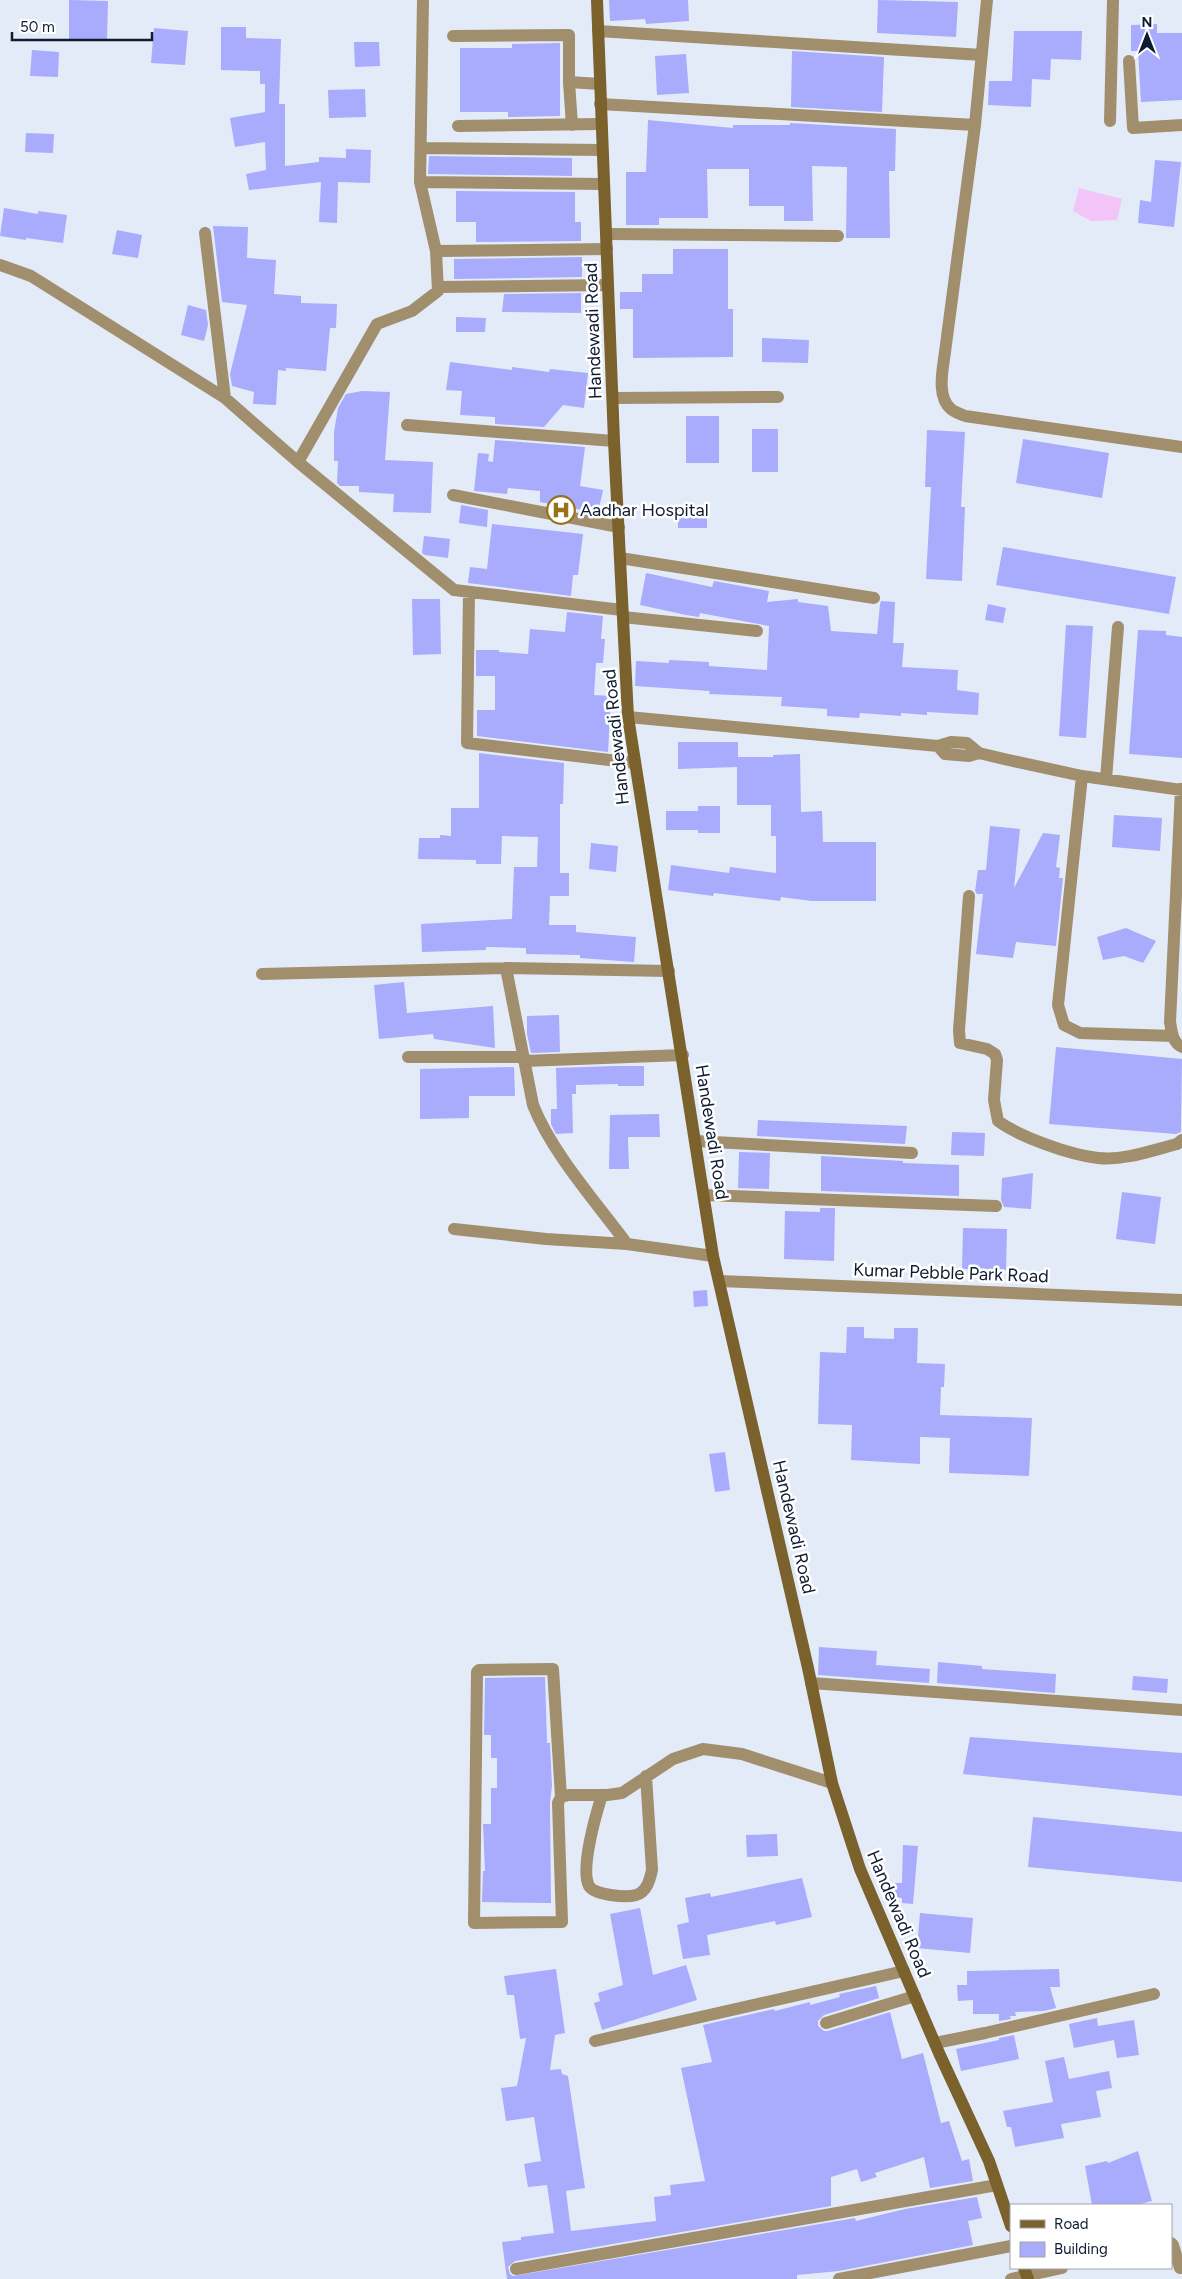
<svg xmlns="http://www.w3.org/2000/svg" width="1182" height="2279" viewBox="0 0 1182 2279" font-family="Figtree,sans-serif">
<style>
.green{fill:#f2c4f8}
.building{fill:#a9abfc}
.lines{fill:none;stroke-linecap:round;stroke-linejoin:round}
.minor{stroke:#a08e6c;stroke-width:12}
.secondary{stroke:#7b612b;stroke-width:12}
.labels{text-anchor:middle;stroke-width:5;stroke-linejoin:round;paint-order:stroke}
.street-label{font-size:18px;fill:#0f1b30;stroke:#fff}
.poi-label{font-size:18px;fill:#0f1b30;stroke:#fff;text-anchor:start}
</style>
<rect width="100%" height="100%" fill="#e4ebf8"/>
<path class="green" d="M1079,188l43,11 -5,21 -26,1 -18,-10z"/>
<path class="building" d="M69,0l39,1 -1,40 -38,-1z
M609,0h79l1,21 -43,3 -1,-5 -35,2z
M878,0l80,2 -2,35 -79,-4z
M1157,24v9h25v67l-41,2 -3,-51h-7v-26z
M221,27h25v11l35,1 -2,65h6v62l34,-4v-5l27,1v-9l25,1 -1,33 -32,-1 -1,41 -18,-1 2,-40 -72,8 -3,-16 20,-4 -1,-28 -30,5 -5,-29 35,-6v-28h-5v-13l-39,-1z
M154,28l34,3 -3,34 -34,-2z
M1014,31h68l-1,29 -30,-1 -1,21 -18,-1 -1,28 -43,-2 1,-24h23z
M354,42h25l1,24 -25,1z
M560,43v73l-52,1v-5h-48v-64h52v-4z
M32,50l27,2 -1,25 -28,-1z
M792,51l92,6 -2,55 -91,-5z
M686,54l3,39 -32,2 -2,-39z
M365,89l1,28 -37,1 -1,-28z
M648,120l85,8v-3h57v-2l106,6 -1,42h-6l1,67h-44l1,-71 -35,-1 1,55h-29v-15h-35v-37h-42l1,49h-49v7h-33v-53h20z
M26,133l28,1 -1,19 -28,-1z
M429,156l143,2v18l-144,-2z
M1155,160l26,2 -7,65 -36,-4 2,-23 11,2z
M456,191l119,1v30h6v19l-105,1v-20h-20z
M4,208l34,6v-3l29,4 -4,28 -37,-5v2l-26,-4z
M213,226l35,1 -1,31 29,2 -2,34 27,2v7l36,1 -1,24h-6l-4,43 -40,-3v3l-8,-1 -2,35 -23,-1 1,-12 -22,-6 -2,-12 17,-69 -25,-3z
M117,230l25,5 -4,23 -26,-4z
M673,249h55v60h5v48l-100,1v-49h-13v-17h22v-18h31z
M582,257v20l-128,2v-20z
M581,293v20l-79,-1 2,-18z
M188,305l18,5 2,15 -4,16 -23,-6z
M456,317l30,1 -1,14h-29z
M762,338l47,2 -1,23 -46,-1z
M450,362l62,8v-3l37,5 1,-3 38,4 -4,35 -21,-3 -19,22 -49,-3v-7l-35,-2 2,-24 -16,-1z
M362,391l28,1 -5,68 48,2 -2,51 -38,-1 1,-18 -35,-2v-6h-19l-3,-3 1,-22h-4v-29l4,-24 8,-14z
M686,416h33v47h-33z
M752,429h26v43h-26z
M927,430l38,2 -4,75h4l-3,74 -36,-2 5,-92h-6z
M1023,439l86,14 -7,45 -86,-15z
M495,440l90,7 -5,39 23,4 -5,23 -58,-11v-11l-32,-3 -1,6 -33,-3 4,-38 11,1 -1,7 5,1z
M461,505l27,5 -1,17 -28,-4z
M678,508h29v20h-29z
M492,524l91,10 -5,41h-5l-2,21 -103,-13 2,-16 17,2z
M424,536l26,3 -2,19 -23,-3 -3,-2z
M1003,547l173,30 -7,37 -173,-29z
M646,573l66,14 2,-6 55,10 -2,11 31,-3v3l30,4 3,25 46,3 3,-30 1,-3 14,1 -2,41h11l-2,24 56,3 -1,20 22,3 -1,22 -51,-3v3l-26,-2v3l-41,-3 -1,5 -32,-2v-7l-46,-3 1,-9 -73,-3 1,-3 -75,-5 1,-25 33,2v-3l40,2v4l58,4 2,-44 -69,-13 -1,4 -13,-2 -46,-10z
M412,599h28l1,55 -28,1z
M988,604l18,4 -3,15 -18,-3z
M567,612l36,4 -2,23h4l-2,24h-7l-2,32 17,1 -3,56 -131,-16v-26h18v-34h-19v-26h23v2l29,2 2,-25 35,3z
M1066,625l27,1 -7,112 -27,-2z
M1138,630l28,1v4l16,2v121l-53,-4z
M678,742h60v15h35v-2l27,-1 1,58 21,-1 1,31h53v59h-64l-31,-4 -1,4 -66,-8 -1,3 -45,-6 3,-25 58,8 1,-6 46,6v-37h-5v-31h-34v-38l-59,2z
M479,753l85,10 -1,41h-3v69h9v23h-19l-1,29h27v7l60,5 -2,25 -54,-4v-3l-54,-1v-6l-40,-1v3l-64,2 -1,-28 91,-5 2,-52h23l1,-30 -36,-1 -1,28h-25v-4l-58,-1 1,-21h21v-3l11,1v-28h28z
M698,806h22v27h-22v-3h-32v-19h32z
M1114,815l48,3 -2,33 -48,-4z
M990,826l30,3 -6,59 29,-55 17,2 -4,32 4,1 -1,10h4l-7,68 -40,-4 -3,16 -37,-4 7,-60h-6l-2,-3 3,-21h8z
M591,843l27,3 -2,26 -27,-3z
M1126,928l30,13 -13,22 -19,-7 -21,4 -6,-23z
M404,982l3,31 86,-7 2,42 -61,-9 -1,-5 -54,5 -5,-54z
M559,1015l1,37 -29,1 -4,-19v-18z
M1056,1047l126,12 -1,73 -5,2 -127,-10z
M615,1066h29v20h-26v-2l-42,1v9h-4l1,39 -17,1 -5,-10v-15h6l-1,-41z
M514,1067l1,29h-46v22l-49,1v-50z
M659,1114l1,23h-32l1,32h-20l1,-54z
M758,1120l149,6 -2,18 -148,-8z
M952,1132l33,1 -1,23 -33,-1z
M739,1152l31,1 -1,36 -31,-1z
M821,1156l82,5v2l56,2v31l-138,-5z
M1033,1173l-2,36 -27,-2 -3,-7 1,-22z
M1122,1192l39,5 -6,47 -39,-5z
M820,1208h15l-1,53 -50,-2 1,-48 35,1z
M963,1228l44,1 -1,41 -44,-1z
M707,1290l1,16 -14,1 -1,-16z
M847,1327h17v11l30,1v-11h24l-1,35 28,1 -1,23h-3l-1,28 92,3 -3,58 -80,-3 1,-35 -30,-1v27l-69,-4 1,-35 -34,-1 2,-72 26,1z
M725,1452l5,38 -15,2 -6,-38z
M819,1647l58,4 -1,14 54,4 -1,14 -111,-8z
M938,1662l44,4v3l74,5 -1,19 -118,-10z
M1133,1676l35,3 -1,14 -35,-3z
M545,1677l2,66h3l2,43 -2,17 1,100 -69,-1 1,-31h2l-2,-47h8v-36h6v-30h-6v-23h-7l1,-57z
M970,1737l212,16v43l-219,-22z
M1033,1817l149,15v50l-154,-15z
M777,1834l1,22 -31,1 -1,-22z
M903,1845l15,1 -5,58 -11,-1v-5l-8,-1 1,-14h7z
M802,1878l10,39 -36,8 -1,-4 -68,14 3,20 -27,4 -6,-34 12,-3 -4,-24 25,-5 1,4z
M640,1908l13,67 33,-10 11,35 -95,30 -8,-27 6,-2 -2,-8 25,-8 -13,-71z
M920,1913l53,5 -3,35 -53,-5z
M556,1969l9,64 -10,2 -5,35 11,-1 1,5 6,2 17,112 -19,3 5,40 85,-10 -2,-24 17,-2 -1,-10 35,-4 -24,-113 31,-6 -9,-37 71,-16 1,2 35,-9v3l30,-8 -1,-3 37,-8 3,12 -55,17 -6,6v5l6,5h4l62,-19 12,47 21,-6 18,70 8,-2 13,40 7,-2 4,22 -43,7 -6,-31 -49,16 2,4 -16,5 -4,-13 -26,8v29l-316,55 -7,6 2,7 3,2 342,-58 1,3 49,-12 72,-12 5,21 -14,3 5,24 -134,26 -42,4v4h-290l-5,-37 19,-2v-3l33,-4 -7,-48 -19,2 -4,-23 17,-3 -7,-44 -28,4 -5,-33 16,-2 9,-48 -6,1 -6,-44h-7l-3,-19z
M1059,1969l1,18h-10l6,21 -12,3 -29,1 1,4h-6l1,3 -12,2v-7h-26v-14l-15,1 -1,-16h10v-14z
M1097,2018l1,8 36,-6 5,35 -22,3 -3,-18 -40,8 -5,-24z
M1014,2035l5,24 -58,12 -5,-22 43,-9v-2z
M1064,2057l5,22 40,-8 3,17 -16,3 5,26 -40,7 3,14 -49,9 -4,-20h-4l-4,-16 50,-9 -8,-41z
M1138,2151l14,50 -16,4h-44l-7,-39 22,-5 1,2z"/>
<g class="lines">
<path class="minor" d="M987,0l-12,125 -30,227c-2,16 -9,45 6,57 3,3 10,5 14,7l217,31
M598,31l384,24
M453,36l116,-1v47l3,43
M1129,61l4,67 49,-3
M569,82l31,2
M600,104l375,21
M1110,121l3,-121
M458,126l143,-2
M421,148l181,2
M420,182l184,2
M205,233l20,165
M606,234l232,2
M436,251l171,-2
M0,265l31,11 194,122 73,64 79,-138 35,-13 26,-20 -2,-40 -16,-69 3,-182
M438,287l170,-2
M613,398l165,-1
M407,425l207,16
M298,462l156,128 168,20
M453,495l166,32
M620,558l254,40
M469,592l-2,151 167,20
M623,617l134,14
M628,717l310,29 13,-4 16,1 12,10 25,6 78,17 100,14
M938,746l7,8 24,2 10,-3
M1082,776l-24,229 6,20 16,8 93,3
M1106,779l12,-152
M1181,789l-11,233c2,10 2,20 12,25
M969,896l-10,134 1,13 27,6 8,5 2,6 -3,40 4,21c22,16 72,34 100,37 26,3 55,-8 79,-14l5,-4
M262,974l244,-6
M408,1057h116
M524,1061l159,-6
M696,1141l216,12
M704,1195l292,11
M454,1229l92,10 81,5 86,12
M627,1244c-31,-42 -75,-91 -94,-139l-27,-137 163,3
M719,1281l463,19
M811,1683l371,27
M602,1795c-6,19 -22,74 -13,91 5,9 37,12 47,9 11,-3 14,-16 16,-25l-6,-94
M561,1797l-8,-128 -74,1 -2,2 -3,251 88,-1 -4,-119 3,-6 8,-2h38l15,-2 51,-34 30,-10 39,5 90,29
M826,2023l89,-27
M595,2041l309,-70
M935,2043l50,-10 169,-39
M1171,2243l2,2 7,23 2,-1
M516,2269l481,-84
M839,2279l172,-33
M1011,2279l51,-11"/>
<path class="secondary" d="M597,0l17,441 14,276 85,539 95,412 24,115 28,86 79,184 50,108 22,65
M1024,2268l4,11"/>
</g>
<defs>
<symbol id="hospital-ring" viewBox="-11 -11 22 22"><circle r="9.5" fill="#fff" stroke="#97711c" stroke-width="1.5"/><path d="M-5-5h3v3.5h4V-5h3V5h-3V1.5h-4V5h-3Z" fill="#97711c"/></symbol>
</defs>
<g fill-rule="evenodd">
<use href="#hospital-ring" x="545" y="494" width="32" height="32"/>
</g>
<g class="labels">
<g class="street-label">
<text transform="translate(593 331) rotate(-92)" y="6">Handewadi Road</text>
<text transform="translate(616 737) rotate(-96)" y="6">Handewadi Road</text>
<text transform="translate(712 1132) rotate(81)" y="6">Handewadi Road</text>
<text transform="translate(951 1273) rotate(2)" y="6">Kumar Pebble Park Road</text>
<text transform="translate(794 1527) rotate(77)" y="6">Handewadi Road</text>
<text transform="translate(899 1914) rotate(67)" y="6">Handewadi Road</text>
</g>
<g class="poi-label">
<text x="580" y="516">Aadhar Hospital</text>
</g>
</g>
<rect x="1010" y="2204" width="162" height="65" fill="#ffffff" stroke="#9fa4ac"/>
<rect x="1020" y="2220" width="25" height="8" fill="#7b612b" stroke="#9fa4ac"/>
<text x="1054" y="2229" font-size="15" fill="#0f1b30">Road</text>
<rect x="1020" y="2242" width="25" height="15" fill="#a9abfc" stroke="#9fa4ac"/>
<text x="1054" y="2254" font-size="15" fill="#0f1b30">Building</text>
<g transform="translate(1147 35)" stroke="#ffffff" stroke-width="4" paint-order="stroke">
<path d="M0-4L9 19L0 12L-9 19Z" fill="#0f1b30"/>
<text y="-8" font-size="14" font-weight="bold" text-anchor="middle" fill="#0f1b30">N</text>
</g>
<path d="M12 32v8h140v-8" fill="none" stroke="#0f1b30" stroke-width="2.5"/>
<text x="20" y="32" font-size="15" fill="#0f1b30" stroke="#ffffff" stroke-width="4" paint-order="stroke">50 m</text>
</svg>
